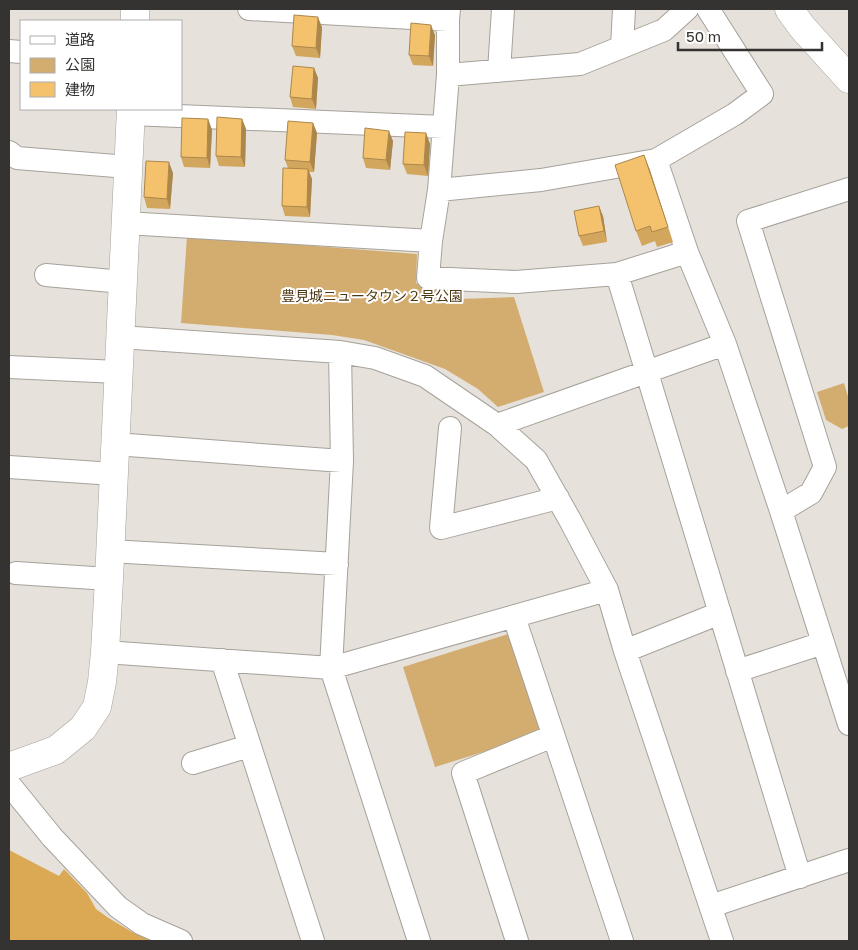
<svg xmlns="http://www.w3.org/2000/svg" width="858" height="950" viewBox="0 0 858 950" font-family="'Golos Text','Noto Sans JP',sans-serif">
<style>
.green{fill:#d3ad70}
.forest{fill:#dba953}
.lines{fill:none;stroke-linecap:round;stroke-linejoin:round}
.minor-casing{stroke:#a6a29b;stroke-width:24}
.tertiary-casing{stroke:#a6a29b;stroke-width:29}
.minor{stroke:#fff;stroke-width:22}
.tertiary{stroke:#fff;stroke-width:28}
.wall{fill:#d2a65d}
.shaded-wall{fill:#ab874c}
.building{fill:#f4c16c;stroke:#ab874c}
.labels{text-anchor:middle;stroke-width:4;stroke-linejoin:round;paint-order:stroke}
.park-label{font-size:14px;fill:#4d3813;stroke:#fff}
</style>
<rect width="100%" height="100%" fill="#e6e1da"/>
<path class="green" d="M187,236l230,18 -1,29 43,16 55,-2 30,95 -46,15 -20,-18 -33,-20 -81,-29 -32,-5 -151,-12z
M844,383l5,17v26l-7,3 -16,-9 -9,-28z
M512,633l32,100 -109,34 -32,-100z"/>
<path class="forest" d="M9,850l50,26 5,-7 23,24 9,16 11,8 25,15 22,9h-145z"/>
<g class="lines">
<defs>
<path id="minor" d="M249,9l199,11
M622,47l2,-38
M9,51l12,1
M499,71l4,-62
M448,75l132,-11 84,-34 23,-21
M131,114l313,13
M9,152l8,6 111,9
M656,160l31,92 38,92 56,167 68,213
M439,190l102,-10 115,-20 79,-46 27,-20 -54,-85
M125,223l306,18 8,-51 9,-115v-55l1,-11
M431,241l-3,37 88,4 101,-8 70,-22
M617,274l183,603
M46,275l77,7
M120,337l220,15 35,6 50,18 72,49 39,35 34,60 37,70 18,61 97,290
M340,352l2,109 -11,207 88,273
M9,367l109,5
M497,425l228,-81
M450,428l-9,100 117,-30
M115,444l227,17
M9,467l105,7
M781,511l30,-18 14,-26 -77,-246 101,-32
M110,551l227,13
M16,573l93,6
M514,617l108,324
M625,651l95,-38
M105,652l226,16 276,-78
M222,660l91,281
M737,671l86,-28
M193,763l56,-17
M9,784l43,53 66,70 24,17 39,17
M711,906l138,-46
M517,941l-54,-168 90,-37"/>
<path id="tertiary" d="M789,9l13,18 47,52
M135,21v-12
M9,767l47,-17 27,-22 14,-21 5,-25 3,-30 4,-73 22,-470"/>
</defs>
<use href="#minor" class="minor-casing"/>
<use href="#tertiary" class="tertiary-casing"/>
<use href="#minor" class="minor"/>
<use href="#tertiary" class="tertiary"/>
</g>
<path class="wall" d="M322,27l-2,31 -24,-2 -4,-10z
M435,35l-2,31 -20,-1 -4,-10z
M314,68l4,10 -2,31 -23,-2 -3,-10z
M208,119l4,11 -2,38 -26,-1 -3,-10z
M242,119l4,10 -1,38 -26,-1 -3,-10z
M313,123l4,10 -3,39h-5l3,7 -2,38 -25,-1 -3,-10 6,-38 -3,-8z
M426,133l4,11 -2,32 -21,-2 -4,-10z
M393,141l-3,29 -24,-2 -3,-10z
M644,155l29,87 -16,5 -2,-6 -13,5 -6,-15z
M173,173l-3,36 -23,-1 -3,-11z
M603,216l4,26 -24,4 -4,-10z"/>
<path class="shaded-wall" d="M318,17l4,10 -2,31 -4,-10z
M431,25l4,10 -2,31 -4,-10z
M314,68l4,10 -2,31 -4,-10z
M208,119l4,11 -2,38 -3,-10z
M242,119l4,10 -1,38 -4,-10z
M313,123l4,10 -3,39 -4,-10z
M389,131l4,10 -3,29 -4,-10z
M426,133l4,11 -2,32 -4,-11z
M644,155l6,15 23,72z
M169,162l4,11 -3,36 -3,-10z
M308,169l4,10 -2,38 -3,-10z
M599,206l4,10 4,26 -3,-11z"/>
<path class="building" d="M294,15l24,2 -2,31 -24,-2z
M411,23l20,2 -2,31 -20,-1z
M293,66l21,2 -2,31 -22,-2z
M217,117l25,2 -1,38 -25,-1z
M182,118l26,1 -1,39 -26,-1z
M288,121l25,2 -3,39 -25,-2z
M365,128l24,3 -3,29 -23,-2z
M405,132l21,1 -2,32 -21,-1z
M644,155l24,72 -16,5 -2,-6 -14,5 -21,-66z
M146,161l23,1 -2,37 -23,-2z
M283,168l25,1 -1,38 -25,-1z
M599,206l5,25 -25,5 -5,-25z"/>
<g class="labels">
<g class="park-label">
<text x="372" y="301">豊見城ニュータウン２号公園</text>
</g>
</g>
<rect width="858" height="950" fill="none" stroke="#353331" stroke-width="20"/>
<rect x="20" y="20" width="162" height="90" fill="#ffffff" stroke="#aeadad"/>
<rect x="30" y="36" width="25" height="8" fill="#ffffff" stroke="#aeadad"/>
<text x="65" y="45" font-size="15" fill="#353331">道路</text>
<rect x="30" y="58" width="25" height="15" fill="#d3ad70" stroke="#aeadad"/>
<text x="65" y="70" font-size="15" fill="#353331">公園</text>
<rect x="30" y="82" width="25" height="15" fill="#f4c16c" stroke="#aeadad"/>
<text x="65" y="95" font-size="15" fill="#353331">建物</text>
<path d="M678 42v8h144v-8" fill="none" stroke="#353331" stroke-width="2.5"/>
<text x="686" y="42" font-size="15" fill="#353331" stroke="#ffffff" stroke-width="4" paint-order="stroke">50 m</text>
</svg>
